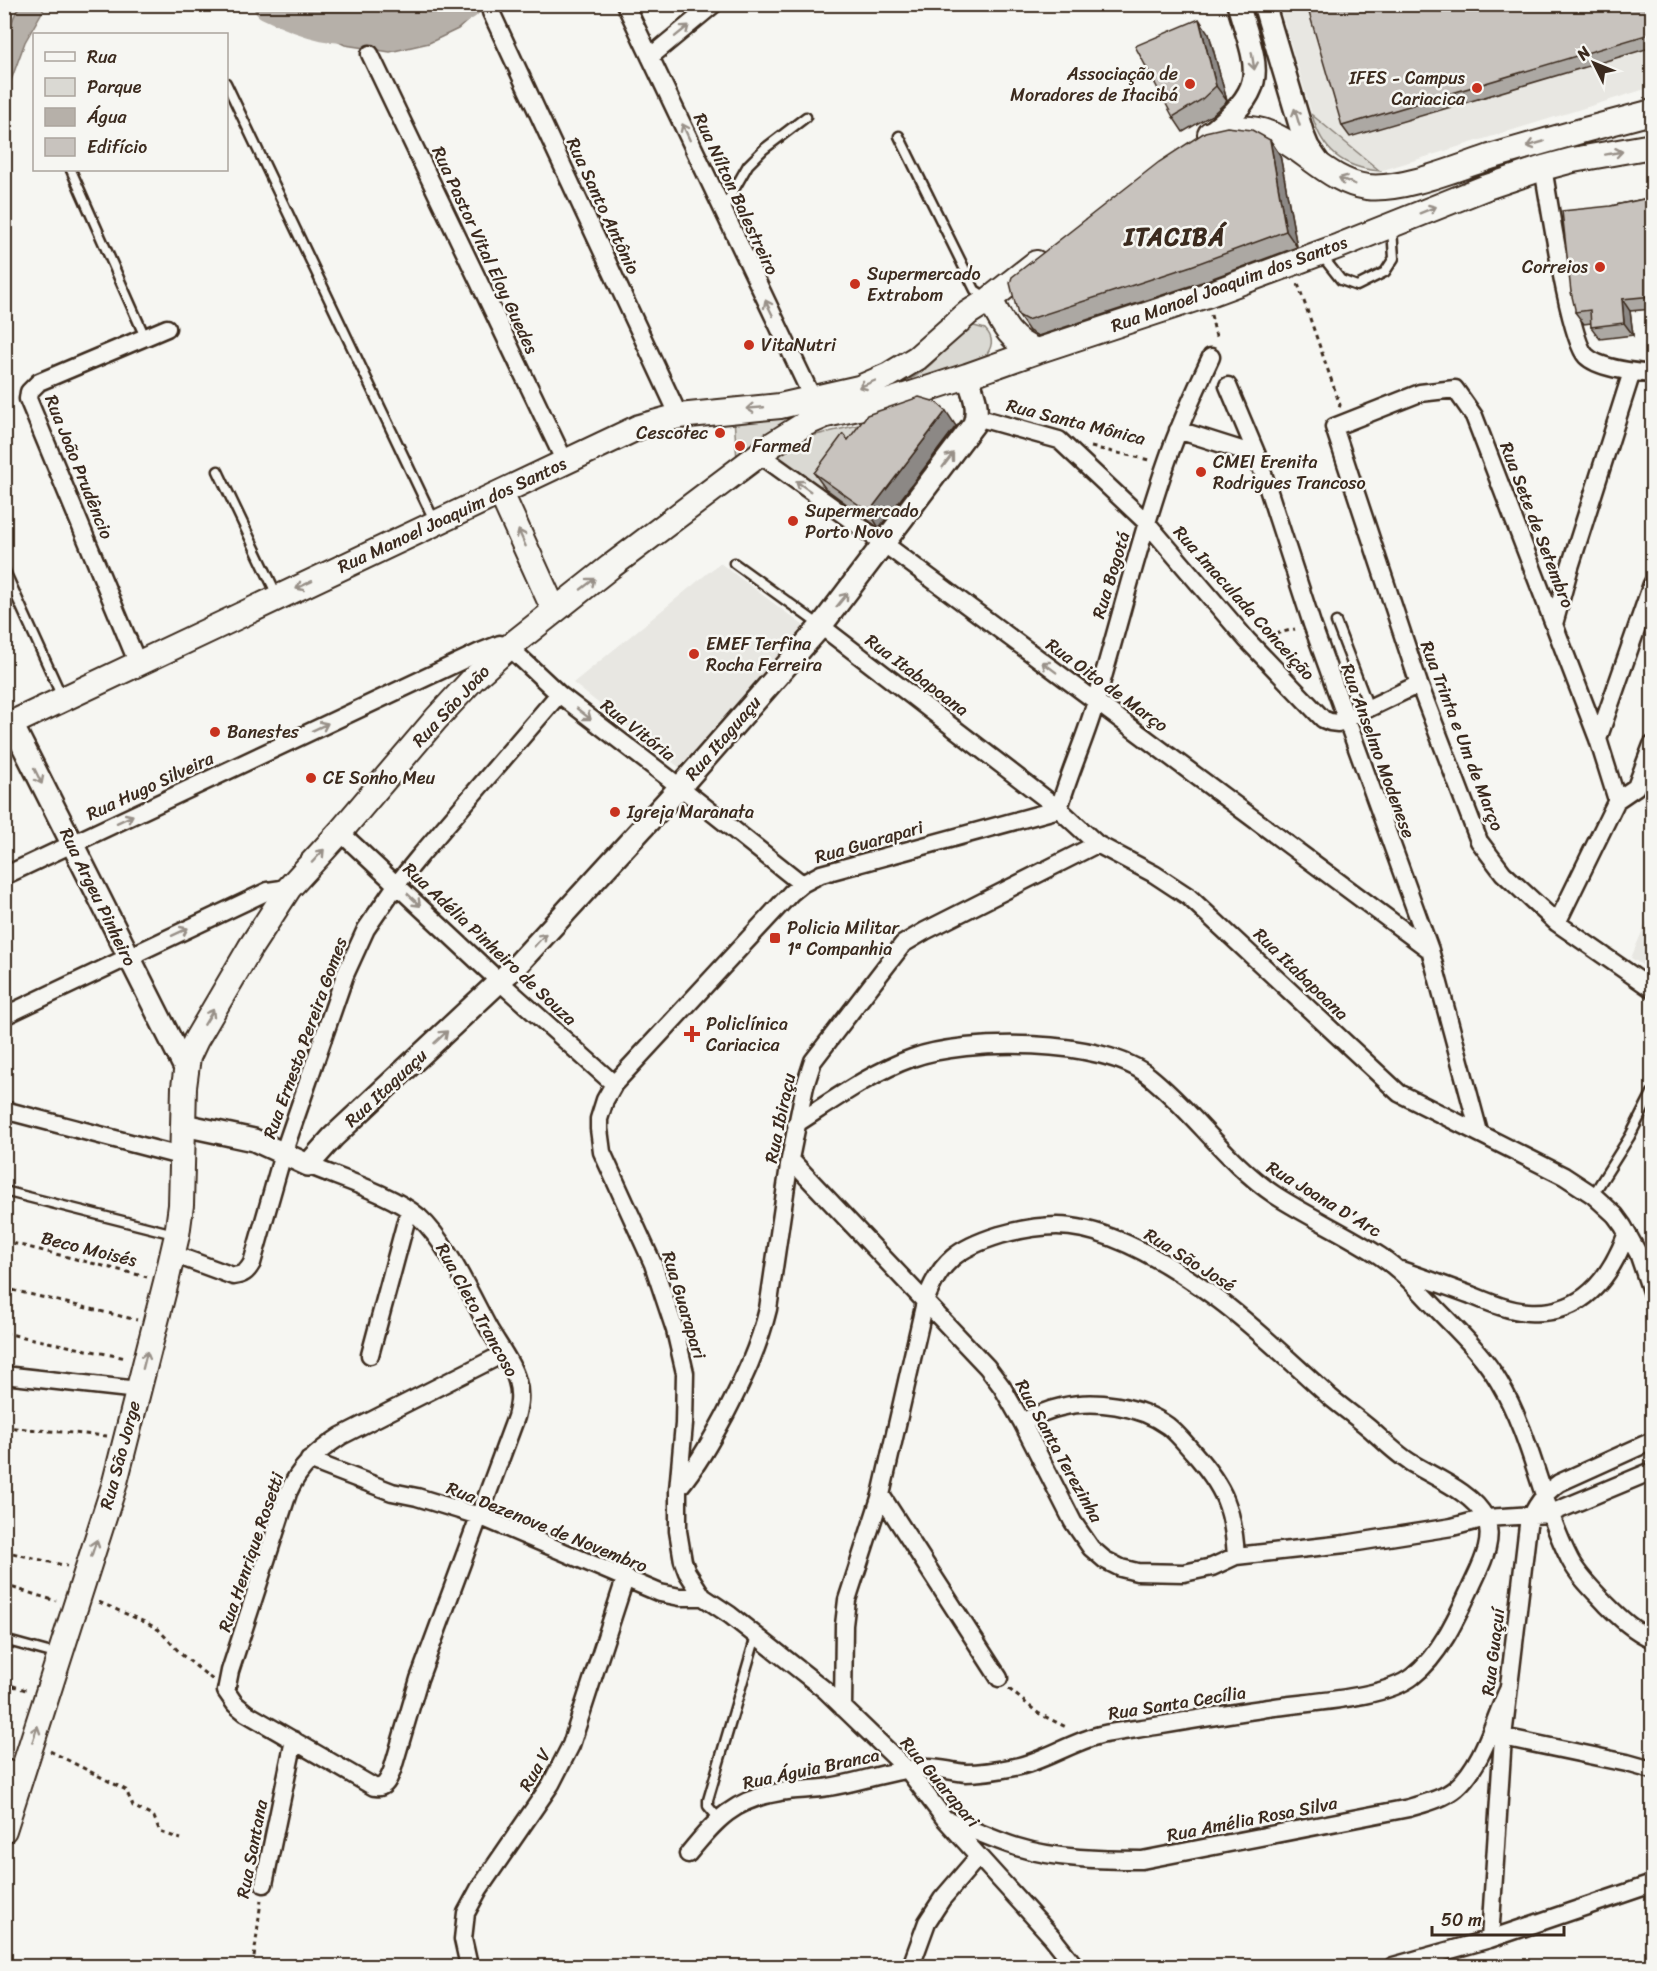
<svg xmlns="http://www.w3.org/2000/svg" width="1657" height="1971" viewBox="0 0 1657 1971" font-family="Sriracha,sans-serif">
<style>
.built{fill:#e8e7e2}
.green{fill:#dad9d3;stroke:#8a8278;stroke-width:1.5}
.water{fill:#b6b0a9;stroke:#857a71;stroke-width:1.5}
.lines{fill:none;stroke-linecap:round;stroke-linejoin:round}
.river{stroke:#b6b0a9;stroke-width:32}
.service-casing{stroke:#3b2a1e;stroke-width:13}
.minor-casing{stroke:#3b2a1e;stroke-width:21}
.tertiary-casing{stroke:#3b2a1e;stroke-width:26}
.secondary-casing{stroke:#3b2a1e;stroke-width:28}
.path{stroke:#3b2a1e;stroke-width:3;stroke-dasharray:4.5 4.5;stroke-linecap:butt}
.service{stroke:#f6f6f2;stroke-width:8}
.minor{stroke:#f6f6f2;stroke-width:16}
.tertiary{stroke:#f6f6f2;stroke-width:21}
.secondary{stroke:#f6f6f2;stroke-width:24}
.wall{fill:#aca8a3;stroke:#3b2a1e;stroke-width:1.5}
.shaded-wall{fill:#8c8885;stroke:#3b2a1e;stroke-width:1.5}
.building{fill:#c8c3be;stroke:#3b2a1e;stroke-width:1.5}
.oneway{stroke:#989088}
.poi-dot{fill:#c8321e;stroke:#f6f6f2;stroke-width:2}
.labels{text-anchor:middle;stroke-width:5;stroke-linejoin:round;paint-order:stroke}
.poi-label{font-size:18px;fill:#3b2a1e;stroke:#f6f6f2;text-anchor:start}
.street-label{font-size:18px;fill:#3b2a1e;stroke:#f6f6f2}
.district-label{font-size:24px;font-weight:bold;letter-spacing:1.5px;fill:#3b2a1e;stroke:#f6f6f2}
</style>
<rect width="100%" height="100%" fill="#f6f6f2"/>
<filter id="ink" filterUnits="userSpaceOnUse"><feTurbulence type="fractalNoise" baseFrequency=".0167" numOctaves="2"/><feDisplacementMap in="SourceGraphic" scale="12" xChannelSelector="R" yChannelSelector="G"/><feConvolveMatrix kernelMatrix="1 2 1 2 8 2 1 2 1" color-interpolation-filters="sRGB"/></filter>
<g filter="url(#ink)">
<path class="built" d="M1279,5h373v82l-272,84 -68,-56z
M720,563l84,63 -124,142 -107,-85z
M1652,908v63l-21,-13z"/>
<path class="green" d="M307,5h156l-26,18 -28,12 -62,-16z
M1312,115l68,56c-37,-3 -58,-20 -68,-56z
M974,326l11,3c10,10 7,19 -1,29l-247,102 -3,-42c54,-9 125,-14 174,-38 12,-5 23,-15 32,-25 11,-11 19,-25 34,-29z
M871,422l-52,66 -40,-30 -1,-4 8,-12z"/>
<path class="water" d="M20,5h26l-21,37 -20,55c-1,-36 -4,-60 15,-92z
M264,5h43l40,14 61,16 29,-12 26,-18h22l-27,24 -29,14 -39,9 -45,-7z"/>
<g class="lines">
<path class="river" d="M269,4c18,9 37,17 57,21 36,6 109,0 140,-21"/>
<defs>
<path id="service" d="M226,83l208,437
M899,136l76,154 11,7
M71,170l74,167
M723,209l25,-44 16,-16 42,-32
M1322,256l19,24 16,6 28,-14 9,-14 -2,-29
M218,471l59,124
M734,563l87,63
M4,569l58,128
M1336,622l33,86
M4,1191l170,43
M1593,1195l37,-59 22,-43
M4,1640l55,15
M719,1819l-11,-13v-6l48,-164"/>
<path id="minor" d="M625,4l188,395
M491,12l188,404
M370,54l195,408
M650,57l64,-53
M1543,168c6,32 26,171 43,188 13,13 49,16 66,18
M1228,386l29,69 55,169 118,326 49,182
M976,417l83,23 88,83 100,117 76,79 7,3 8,1 81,-39
M1178,430l79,25
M759,454l135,97 536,399
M1554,624l15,-54 63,-198
M821,626l238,183 38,35 57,30 35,23 210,196 165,83 29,19 22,20 8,11 15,27 14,41
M138,664l-110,-265 1,-7 10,-10 128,-54
M1598,739l54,-155
M1617,800l-19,-61 -124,-323 -19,-27 -35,4 -86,34 85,257 60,157 24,32 54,50 95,66
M340,832l160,150 114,102
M4,876l476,-224 20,-8 9,3 50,47 121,93 122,97
M1557,923l60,-123 19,-13 16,-42
M4,1016l264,-125 21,-3
M4,1110l180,47
M796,1124c36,-23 76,-52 116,-66 55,-20 190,-20 237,18 45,36 78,87 126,119 34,22 72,39 105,61 21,14 38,33 55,51 23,24 48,47 64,75 33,55 42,121 71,178 9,17 24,31 37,45 14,14 27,26 45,34
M790,1159l197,208 15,20 20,35 51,100 18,26 14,12 16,8 16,4 47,1 28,-6 24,-11 109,-12 107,-17 34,-9 63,-4 103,-43
M308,1165c33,14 84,29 111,52 28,25 52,79 70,112 10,17 23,34 28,52 4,13 2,24 -1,36l-97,262 -27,92c-4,9 -7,18 -18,16l-128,-74 -11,-9 -9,-13 4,-20 58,-178c11,-26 30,-42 53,-57l162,-82
M173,1254l60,22c10,-1 14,-4 19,-13l31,-109 62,-179 21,-46 31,-45 22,-27 140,-163
M1401,1270c24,8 47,17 70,25 17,7 38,16 57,17 54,4 82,-33 99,-79
M370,1355l39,-145
M4,1375l134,15
M1022,1422c12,-6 25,-12 39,-15 33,-8 78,-2 107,19 9,7 17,17 25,26 32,36 40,57 43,104
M309,1460l83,32 25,5 62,19 181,77 20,4h23
M678,1489c19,-23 33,-48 47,-74 18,-35 34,-68 43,-106l22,-150 15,-73 8,-25 90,-117 22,-13 172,-87
M881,1495l118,183
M1503,1737l124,26 25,7
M4,1768l18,5
M948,1820c23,9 46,20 69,27 38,12 86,13 125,13l267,-52c16,-5 34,-9 47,-20 27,-24 37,-66 52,-98
M688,1854c28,-34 46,-55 92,-62 16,-3 33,-2 49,-5 32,-5 64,-18 97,-19 13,-1 26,4 40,5 15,0 34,-3 49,-6 27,-5 57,-25 85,-32 18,-4 38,-6 56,-9 35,-6 71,-12 106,-17 39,-7 122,-9 151,-33 27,-21 44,-59 58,-89 9,-20 25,-47 14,-70 -12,-24 -49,-39 -72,-53 -16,-9 -30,-24 -44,-36 -13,-11 -26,-20 -39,-31 -37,-33 -71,-67 -111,-97 -42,-31 -108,-74 -162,-74 -19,0 -39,4 -57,9 -42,13 -60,26 -75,67l-44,193 -34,105 -3,25 -1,83
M264,1884l30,-144
M1490,1939l13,-202 25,-212c6,-18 15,-31 31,-42l93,-42
M469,1966l-6,-27 3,-26 13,-24 72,-105 20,-39 54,-166
M911,1966l16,-44 15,-23 36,-42
M1075,1966l-23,-29 -108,-119 -37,-49 -82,-79 -95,-75 -27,-18 -16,-25 -4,-11 -5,-30v-41l6,-66 1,-51 -10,-43 -22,-66 -51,-112 -3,-23v-10l6,-19 9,-16 177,-191 11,-9 19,-10 238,-65c10,-37 27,-71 37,-108 24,-80 43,-161 71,-240 12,-35 28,-70 44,-104
M1393,1966l97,-27 162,-55"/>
<path id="tertiary" d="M1264,4l39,131 5,12 11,16
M1210,134c60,-49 48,-62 28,-130
M12,724l174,346
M184,1125l70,15 54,25 25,-28 185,-173 162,-177 141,-161 153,-202c6,-18 -1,-31 -7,-48"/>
<path id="secondary" d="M1210,134c14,-3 27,-7 41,-5 45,5 71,52 116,58 35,4 90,-19 123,-30 54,-16 108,-31 162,-45
M990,299c12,24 20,43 47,52
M501,493l53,117
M4,727l635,-300 40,-11 101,-10 79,-18 30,-13 28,-17 51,-45 22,-14 46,-36
M4,1830l110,-344 52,-204 11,-47 4,-30 3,-118 4,-30 8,-17 54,-92 39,-60 51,-56 96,-113 37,-40 36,-32 101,-80 163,-123 32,-20 21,-9 64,-14 77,-25 70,-25 170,-56 132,-49 148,-59 56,-19 30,-8 79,-14"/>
</defs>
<use href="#service" class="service-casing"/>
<use href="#minor" class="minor-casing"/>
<use href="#tertiary" class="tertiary-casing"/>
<use href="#secondary" class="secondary-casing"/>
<path class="path" d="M1298,284l42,121 -1,3
M1211,315l6,26
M1091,447l58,13
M1267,636l28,-7
M4,1241l143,36
M4,1288l133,32
M4,1333l122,25
M4,1427l103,9
M4,1551l63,15
M4,1585l52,16
M99,1602l48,21 12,7 23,25 31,25
M4,1683l25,8
M1009,1689l29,24 30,15
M50,1751l76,39 7,16 21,11 6,15 21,7
M253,1966l8,-66"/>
<use href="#service" class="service"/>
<use href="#minor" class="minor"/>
<use href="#tertiary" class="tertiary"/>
<use href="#secondary" class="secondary"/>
</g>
<path class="wall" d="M1653,4v43l-303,90 -8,-11z
M1209,34l18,67 -15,14 -29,17 -10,-15z
M1270,140l10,15 17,92 -95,35 -164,54 -9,-5 -11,-16z
M1653,197v112l-23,2 3,24 -33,4 -9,-12v-4l-7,1 -9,-12 36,-106z
M956,426l-77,102 -54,-40 -11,-15 34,-33z"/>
<path class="shaded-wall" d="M1199,19l10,15 18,67 -11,-15z
M1270,140l10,15 17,92 -11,-16z
M1622,299l8,12 3,24 -9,-12z
M946,411l10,15 -77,102 -10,-16z"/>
<path class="building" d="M1323,4h330v29l-311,93 -34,-117z
M1199,19l17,67 -15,14 -28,17 -38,-71z
M1227,127l25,3 18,10 16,91 -95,35 -164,54 -9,-5 -8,-32 2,-6 147,-115 46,-30z
M1653,197v99l-31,3 2,24 -33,4 -1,-17 -15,2v-3l-4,-17 -9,-81 49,-5z
M919,397l17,5 10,9 -77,101 -55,-39 29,-39 5,6 19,-25z"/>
<defs><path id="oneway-shaft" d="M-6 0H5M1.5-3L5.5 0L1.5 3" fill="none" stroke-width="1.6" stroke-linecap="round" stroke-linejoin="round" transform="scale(1.5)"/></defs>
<g class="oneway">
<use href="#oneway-shaft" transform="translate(682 31) rotate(-39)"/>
<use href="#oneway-shaft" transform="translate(1253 61) rotate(81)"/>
<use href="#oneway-shaft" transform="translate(1297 117) rotate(-107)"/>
<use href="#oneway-shaft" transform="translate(686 132) rotate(-115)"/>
<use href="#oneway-shaft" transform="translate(1535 144) rotate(164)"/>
<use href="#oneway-shaft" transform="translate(1614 153) rotate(-10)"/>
<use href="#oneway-shaft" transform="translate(1347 181) rotate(-158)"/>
<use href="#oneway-shaft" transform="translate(1428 210) rotate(-22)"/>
<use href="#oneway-shaft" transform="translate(769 308) rotate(-116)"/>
<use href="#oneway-shaft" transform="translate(867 384) rotate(157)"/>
<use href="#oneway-shaft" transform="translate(755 408) rotate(175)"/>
<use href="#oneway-shaft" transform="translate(948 460) rotate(-53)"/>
<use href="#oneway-shaft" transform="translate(803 486) rotate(-145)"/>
<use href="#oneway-shaft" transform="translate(522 538) rotate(-114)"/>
<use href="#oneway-shaft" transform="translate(588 584) rotate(-38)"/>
<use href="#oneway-shaft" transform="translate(304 585) rotate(155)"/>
<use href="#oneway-shaft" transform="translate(842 600) rotate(-51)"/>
<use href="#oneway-shaft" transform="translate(1049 667) rotate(-143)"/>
<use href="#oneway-shaft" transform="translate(584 714) rotate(38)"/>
<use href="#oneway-shaft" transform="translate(320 727) rotate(-25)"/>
<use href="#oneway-shaft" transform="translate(38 776) rotate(64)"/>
<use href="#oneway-shaft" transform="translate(125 819) rotate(-25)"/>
<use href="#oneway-shaft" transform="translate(318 856) rotate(-47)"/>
<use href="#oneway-shaft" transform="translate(414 900) rotate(44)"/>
<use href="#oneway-shaft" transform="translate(180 932) rotate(-25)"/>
<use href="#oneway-shaft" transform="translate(540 940) rotate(-48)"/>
<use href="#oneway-shaft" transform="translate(209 1017) rotate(-59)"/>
<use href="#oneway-shaft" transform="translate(441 1037) rotate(-43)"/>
<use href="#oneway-shaft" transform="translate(145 1360) rotate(-76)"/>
<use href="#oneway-shaft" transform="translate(94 1548) rotate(-72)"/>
<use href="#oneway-shaft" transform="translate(35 1734) rotate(-72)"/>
</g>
</g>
<g class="poi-dot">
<circle cx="1190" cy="84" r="6"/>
<circle cx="1477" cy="88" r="6"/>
<circle cx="1600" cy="267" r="6"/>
<circle cx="855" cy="284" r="6"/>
<circle cx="749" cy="345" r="6"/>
<circle cx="720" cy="433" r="6"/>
<circle cx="740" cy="446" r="6"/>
<circle cx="1201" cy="472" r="6"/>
<circle cx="793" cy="521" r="6"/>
<circle cx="694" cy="654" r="6"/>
<circle cx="215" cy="732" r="6"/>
<circle cx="311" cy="778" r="6"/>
<circle cx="615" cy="812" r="6"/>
<rect x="769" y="932" width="12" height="12" rx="3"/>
<path d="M689 1025h6v6h6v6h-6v6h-6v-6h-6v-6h6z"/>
</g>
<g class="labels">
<g class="poi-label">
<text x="1178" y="80" text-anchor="end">Associação de<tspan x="1178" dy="21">Moradores de Itacibá</tspan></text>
<text x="1465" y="84" text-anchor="end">IFES - Campus<tspan x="1465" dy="21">Cariacica</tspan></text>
<text x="1588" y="273" text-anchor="end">Correios</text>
<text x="867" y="280">Supermercado<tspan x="867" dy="21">Extrabom</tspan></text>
<text x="761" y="351">VitaNutri</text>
<text x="708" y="439" text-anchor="end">Cescotec</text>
<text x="752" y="452">Farmed</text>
<text x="1213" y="468">CMEI Erenita<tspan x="1213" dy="21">Rodrigues Trancoso</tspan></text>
<text x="805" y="517">Supermercado<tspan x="805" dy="21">Porto Novo</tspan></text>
<text x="706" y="650">EMEF Terfina<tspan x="706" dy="21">Rocha Ferreira</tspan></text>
<text x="227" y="738">Banestes</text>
<text x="323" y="784">CE Sonho Meu</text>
<text x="627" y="818">Igreja Maranata</text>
<text x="787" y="934">Policia Militar<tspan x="787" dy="21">1ª Companhia</tspan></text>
<text x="706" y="1030">Policlínica<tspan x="706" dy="21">Cariacica</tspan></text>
</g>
<g class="street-label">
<text transform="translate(736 194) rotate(65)" y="6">Rua Nílton Balestreiro</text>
<text transform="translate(603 206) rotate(65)" y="6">Rua Santo Antônio</text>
<text transform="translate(485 250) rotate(65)" y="6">Rua Pastor Vital Eloy Guedes</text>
<text transform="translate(1229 284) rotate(-20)" y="6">Rua Manoel Joaquim dos Santos</text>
<text transform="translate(1076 422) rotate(14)" y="6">Rua Santa Mônica</text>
<text transform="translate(79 467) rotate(68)" y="6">Rua João Prudêncio</text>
<text transform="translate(452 515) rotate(-25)" y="6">Rua Manoel Joaquim dos Santos</text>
<text transform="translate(1537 525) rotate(69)" y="6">Rua Sete de Setembro</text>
<text transform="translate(1111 575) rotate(-73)" y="6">Rua Bogotá</text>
<text transform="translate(1244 603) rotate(48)" y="6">Rua Imaculada Conceição</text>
<text transform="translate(917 675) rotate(37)" y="6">Rua Itabapoana</text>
<text transform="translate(1107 685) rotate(36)" y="6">Rua Oito de Março</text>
<text transform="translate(451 706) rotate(-47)" y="6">Rua São João</text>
<text transform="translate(638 730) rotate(38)" y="6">Rua Vitória</text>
<text transform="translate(1462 736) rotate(69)" y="6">Rua Trinta e Um de Março</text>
<text transform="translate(723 738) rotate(-49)" y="6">Rua Itaguaçu</text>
<text transform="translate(1378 751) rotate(70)" y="6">Rua Anselmo Modenese</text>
<text transform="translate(150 786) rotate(-25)" y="6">Rua Hugo Silveira</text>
<text transform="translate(869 842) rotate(-16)" y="6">Rua Guarapari</text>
<text transform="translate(98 897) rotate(64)" y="6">Rua Argeu Pinheiro</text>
<text transform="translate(490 944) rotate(43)" y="6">Rua Adélia Pinheiro de Souza</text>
<text transform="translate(1301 974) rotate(44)" y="6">Rua Itabapoana</text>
<text transform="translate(305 1038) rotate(-70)" y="6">Rua Ernesto Pereira Gomes</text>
<text transform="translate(386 1088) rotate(-43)" y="6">Rua Itaguaçu</text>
<text transform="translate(780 1118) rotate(-78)" y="6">Rua Ibiraçu</text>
<text transform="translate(1324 1199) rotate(31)" y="6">Rua Joana D'Arc</text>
<text transform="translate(89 1249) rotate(14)" y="6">Beco Moisés</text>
<text transform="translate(1190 1260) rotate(32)" y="6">Rua São José</text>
<text transform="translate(684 1305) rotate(73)" y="6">Rua Guarapari</text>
<text transform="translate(477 1310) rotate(61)" y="6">Rua Cleto Trancoso</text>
<text transform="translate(1059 1451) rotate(61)" y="6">Rua Santa Terezinha</text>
<text transform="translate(120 1455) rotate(-75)" y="6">Rua São Jorge</text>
<text transform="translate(547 1527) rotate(22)" y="6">Rua Dezenove de Novembro</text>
<text transform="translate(251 1552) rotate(-71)" y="6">Rua Henrique Rosetti</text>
<text transform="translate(1493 1652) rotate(-83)" y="6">Rua Guaçuí</text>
<text transform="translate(1177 1703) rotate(-9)" y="6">Rua Santa Cecília</text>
<text transform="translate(811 1769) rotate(-12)" y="6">Rua Águia Branca</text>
<text transform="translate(535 1770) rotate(-60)" y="6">Rua V</text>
<text transform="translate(940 1782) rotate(50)" y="6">Rua Guarapari</text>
<text transform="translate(1252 1819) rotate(-11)" y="6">Rua Amélia Rosa Silva</text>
<text transform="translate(252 1849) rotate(-79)" y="6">Rua Santana</text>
</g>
<g class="district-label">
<text x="1175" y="245">ITACIBÁ</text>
</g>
</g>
<rect width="1657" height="1971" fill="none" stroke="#f6f6f2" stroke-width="24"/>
<rect x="12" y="12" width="1633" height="1947" fill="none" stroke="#3b2a1e" stroke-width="2" filter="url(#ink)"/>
<rect x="33" y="33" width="195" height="138" fill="#f6f6f2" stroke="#aba49d" stroke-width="1.5"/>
<rect x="45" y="52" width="30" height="9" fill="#f6f6f2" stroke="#aba49d" stroke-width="1.5"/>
<text x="87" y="63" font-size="18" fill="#3b2a1e">Rua</text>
<rect x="45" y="78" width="30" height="18" fill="#dad9d3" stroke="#aba49d" stroke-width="1.5"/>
<text x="87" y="93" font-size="18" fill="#3b2a1e">Parque</text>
<rect x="45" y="108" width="30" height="18" fill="#b6b0a9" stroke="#aba49d" stroke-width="1.5"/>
<text x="87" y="123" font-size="18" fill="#3b2a1e">Água</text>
<rect x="45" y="138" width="30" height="18" fill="#c8c3be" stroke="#aba49d" stroke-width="1.5"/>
<text x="87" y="153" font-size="18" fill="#3b2a1e">Edifício</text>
<g transform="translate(1594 63) rotate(313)" stroke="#f6f6f2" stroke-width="4.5" paint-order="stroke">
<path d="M0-4.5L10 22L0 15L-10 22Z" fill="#3b2a1e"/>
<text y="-9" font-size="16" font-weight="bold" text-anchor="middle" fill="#3b2a1e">N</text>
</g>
<path d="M1432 1926v9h132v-9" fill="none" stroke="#3b2a1e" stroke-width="3"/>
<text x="1441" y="1926" font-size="18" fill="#3b2a1e" stroke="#f6f6f2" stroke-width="4.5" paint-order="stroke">50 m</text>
</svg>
